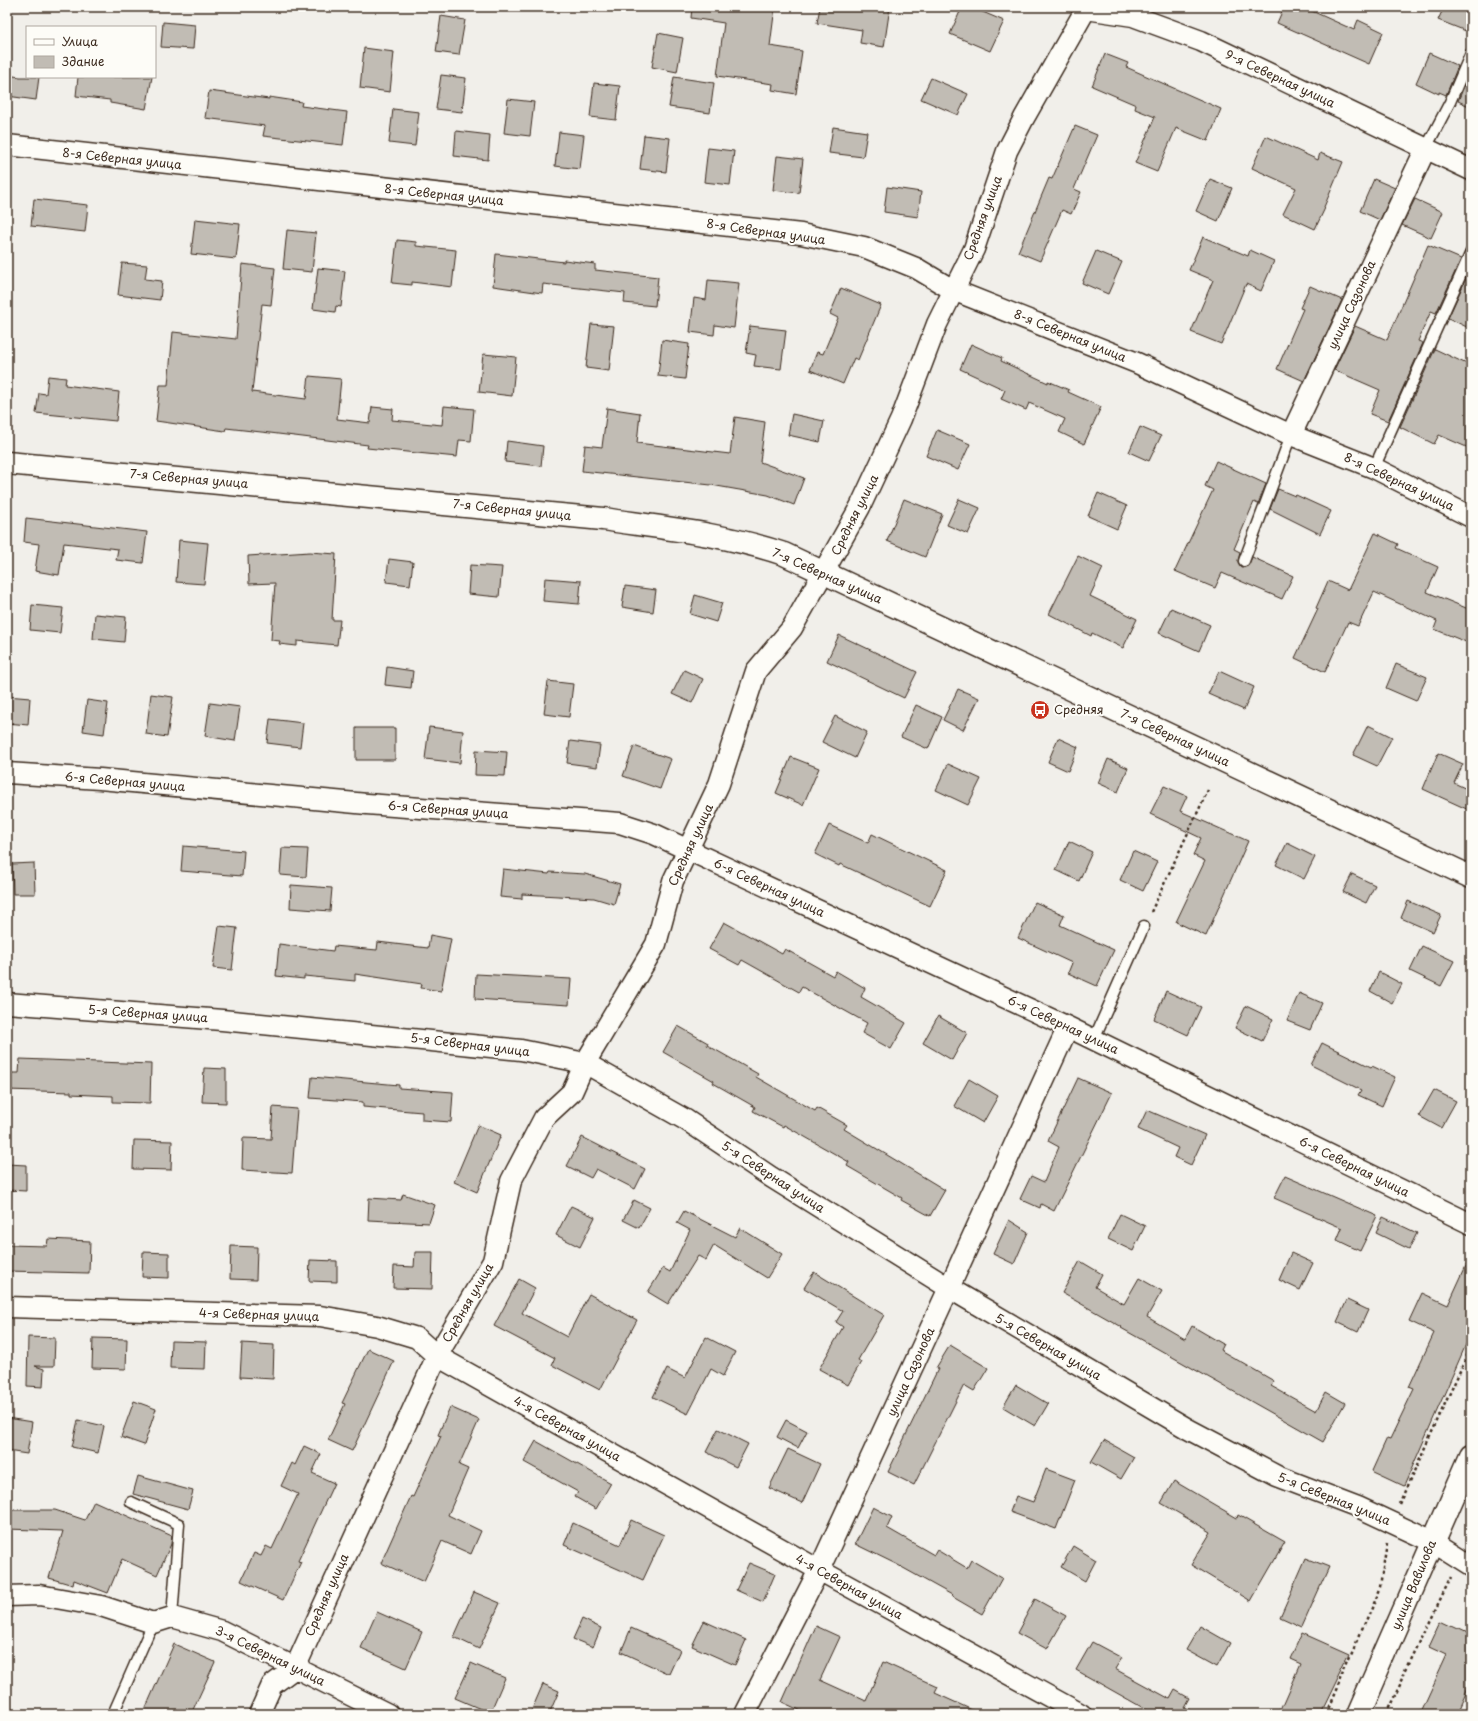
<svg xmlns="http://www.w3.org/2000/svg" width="1478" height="1721" viewBox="0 0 1478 1721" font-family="'Playpen Sans',sans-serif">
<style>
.building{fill:#c1bcb4;stroke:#3b2a1e}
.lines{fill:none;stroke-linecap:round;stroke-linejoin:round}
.service-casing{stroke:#3b2a1e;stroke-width:13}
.minor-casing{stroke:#3b2a1e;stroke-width:23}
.tertiary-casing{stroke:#3b2a1e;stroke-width:25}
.primary-casing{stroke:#3b2a1e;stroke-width:25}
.path{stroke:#3b2a1e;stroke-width:2.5;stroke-dasharray:3 3;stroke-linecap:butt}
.service{stroke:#fdfcf7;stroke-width:10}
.minor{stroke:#fdfcf7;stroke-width:20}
.tertiary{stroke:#fdfcf7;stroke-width:22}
.primary{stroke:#fdfcf7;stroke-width:22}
.labels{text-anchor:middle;stroke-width:4;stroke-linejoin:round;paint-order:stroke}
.street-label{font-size:12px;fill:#3b2a1e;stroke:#fdfcf7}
.poi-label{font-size:12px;fill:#3b2a1e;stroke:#fdfcf7;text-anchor:start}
</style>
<rect width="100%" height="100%" fill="#f1efea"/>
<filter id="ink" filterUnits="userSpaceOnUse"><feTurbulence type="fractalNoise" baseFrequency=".025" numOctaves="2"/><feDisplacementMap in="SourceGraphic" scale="8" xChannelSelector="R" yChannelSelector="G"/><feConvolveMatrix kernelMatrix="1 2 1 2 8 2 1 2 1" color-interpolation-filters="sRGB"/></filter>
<g filter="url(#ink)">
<path class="building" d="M692,7h83l-5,39 32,5 -6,43 -24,-4 1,-6 -56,-8 7,-53 -33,-5z
M820,7h70l-6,40 -24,-4 2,-13 -45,-7z
M962,7h9l33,14 -14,30 -40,-17z
M1284,7h19l51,23 4,-10 25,12 -14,32 -92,-41z
M1444,7h27v26l-33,-13z
M441,16l24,4 -6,35 -23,-3z
M163,22l32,3 -2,24 -32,-2z
M658,33l25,5 -6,34 -25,-5z
M364,48l30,4 -4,40 -30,-4z
M1429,53l29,13 -12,29 -7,-3v2l-23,-11z
M1105,54l23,9 -2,4 95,42 -13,32 -32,-13 -19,44 -22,-9 20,-46 -20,-8 1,-4 -44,-19z
M1470,72h1v35l-13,-6z
M7,75l13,2h19l-3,23 -29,-4z
M441,75l25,3 -4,34 -26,-3z
M78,77h74l-6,32 -36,-6v-3l-34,-4z
M674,77l40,6 -4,30 -41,-6z
M931,78l37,16 -10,21 -37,-16z
M594,83l26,3 -4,34 -26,-3z
M209,91l60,8v-2l33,5 -1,4 46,6 -4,33 -80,-9 2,-10 -60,-8z
M508,99l26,3 -4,34 -26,-3z
M393,109l26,3 -4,34 -26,-3z
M1075,126l22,9 -23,54 7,3 -10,22 -9,-4 -22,51 -22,-9 31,-74 3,1z
M833,127l34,5 -4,25 -34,-4z
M456,131l34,4 -2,25 -34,-4z
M559,132l25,3 -4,34 -25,-3z
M644,135l26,3 -4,34 -26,-3z
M1266,136l52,24 2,-7 23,9 -19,45 1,1 -10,21 -32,-15 13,-26 -44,-20z
M708,148l26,3 -4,34 -26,-3z
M777,156l26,3 -4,34 -26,-3z
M1210,179l22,9 -14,33 -22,-10z
M1374,179l21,9 -15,32 -20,-9z
M887,187l34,5 -3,25 -34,-5z
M34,199l54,6 -3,27 -54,-6z
M1415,199l28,13 -12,26 -29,-13z
M195,219l45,5 -4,35 -45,-5z
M287,230l29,3 -4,39 -29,-3z
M1203,237l45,19 2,-6 24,11 -13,30 -15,-7 -25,60 -30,-12 22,-52 -24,-10z
M397,240l19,2v4l40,4 -4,37 -40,-5v3l-20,-2z
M1428,245l33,14 -25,54 -5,-2 -13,30 5,2 -35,78 -18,-7 10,-24 -46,-20 21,-44 32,14z
M1096,251l26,11 -14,32 -26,-11z
M496,254l68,8v-2l31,4v6l63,7 -3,29 -31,-3 1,-10 -82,-9 -1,9 -49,-7z
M122,263l25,2 -2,14 17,2 -2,19 -42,-5z
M242,264l33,4 -4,37 -9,-1 -10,88 54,7 3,-23 32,3 -4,40 33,4 2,-16 21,2 -1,11 50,5 2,-19 30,3 -3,32 -12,-1 -2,17 -90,-9 1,-3 -98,-12 -44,-5 -1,3 -69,-10 4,-36h8l5,-53 63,7z
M318,268l27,3 -4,36 -5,-1 -1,6 -22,-3z
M1471,268v61l-23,-11z
M708,280l31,3 -5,45 -19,-3 -1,10 -24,-3 4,-34 12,2z
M1310,286l32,14 -38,81 -27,-12 26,-60 -3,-1z
M841,288l40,17 -23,55 -4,-2 -11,26 -33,-14 7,-18 6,2 15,-36 -8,-4z
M591,324l23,2 -5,45 -23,-3z
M750,326l36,4 -5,39 -27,-3 2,-11 -10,-2z
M662,340l27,4 -4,35 -27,-3z
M971,344l31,14 -1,3 47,22v-2l21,9 -1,2 33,15 -17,37 -25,-12 6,-13 -36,-16 -3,7 -25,-11 4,-9 -45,-21z
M1435,349l36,17v83l-32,-14 -5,9 -34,-17z
M483,354l33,3 -4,39 -33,-4z
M48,376l18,2 -1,7 54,7 -3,29 -80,-8 3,-20 7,1z
M607,408l33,5 -3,30 93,11 5,-37 30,5 -5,40 44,16 -10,27 -26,-10 -57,-10 -129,-14 3,-26 17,2z
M792,414l32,7 -4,21 -32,-7z
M1140,427l21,9 -12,25 -20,-9z
M937,430l33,14 -12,26 -32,-14z
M507,441l36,5 -2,20 -36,-4z
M1216,461l50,23 -8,20 -4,-2 -20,47 6,3 -2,10 3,5 7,-1 4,-9 41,19 -11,23 -60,-26 -7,15 -40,-17 38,-81 -8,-4z
M1278,489l17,7 1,-1 35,16 -11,23 -50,-25z
M1098,493l29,13 -10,23 -29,-13z
M904,499l38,15 -17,43 -38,-16z
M959,499l21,9 -12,26 -21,-9z
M26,518l121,14 -4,31 -27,-3 2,-11 -54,-6 -5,32 -24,-4 4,-27 -15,-2z
M1375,533l23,11 -2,4 42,19 -11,25 44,18v34l-37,-15 3,-8 -63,-29 -16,34 -10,-4 -23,50 -30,-14 23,-49 -2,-1 12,-27 20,9z
M179,540l29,3 -4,41 -28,-2z
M310,552l26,2 -4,66h8l-3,25 -40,-4v5l-18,-2 1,-3 -9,-1 4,-57 -26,1 -1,-28z
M1078,556l25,12 -13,28 47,23 -14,29 -31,-15 -1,3 -42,-22z
M389,559l24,3 -3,23 -24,-3z
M470,565l32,2 -3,30 -31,-3z
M545,578l36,3 -2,23 -36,-3z
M625,586l31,4 -3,22 -31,-5z
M695,595l27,8 -6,19 -26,-8z
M32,605l31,3 -3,25 -30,-3z
M1171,608l39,17 -11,26 -40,-18z
M95,614l31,3 -2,25 -31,-3z
M839,635l78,37 -13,26 -77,-37z
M1396,664l31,13 -11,24 -30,-13z
M387,667l26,4 -2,17 -26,-3z
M684,670l19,9 -11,24 -20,-9z
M1219,671l35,16 -10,23 -36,-16z
M548,681l25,3 -4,33 -25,-3z
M958,689l21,9 -16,32 -20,-10z
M151,694l22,3 -6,40 -21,-3z
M7,696l23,2 -2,27 -21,-2z
M87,700l21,3 -4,31 -21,-3z
M210,703l30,4 -5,34 -30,-5z
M916,705l26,12 -14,32 -27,-12z
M835,716l32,16 -12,26 -33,-16z
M270,719l33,4 -3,24 -33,-4z
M1368,725l24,12 -15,29 -24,-11z
M429,727l34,4 -3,32 -35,-4z
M356,728h39v32h-39z
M1058,738l20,9 -10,24 -20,-9z
M570,741l30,4 -3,22 -30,-4z
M634,746l37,13 -11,30 -37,-13z
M476,750l31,2 -2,24 -30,-1z
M1438,753l25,11 -9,19 17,8v20l-48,-22z
M791,757l28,11 -16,37 -27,-12z
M1108,759l20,9 -10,24 -20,-9z
M948,764l33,15 -13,26 -32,-15z
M1164,786l23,10 -7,15 68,30 -42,95 -30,-14 29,-61 -12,-6 8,-17 -51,-24z
M829,825l39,18 4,-9 75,36 -17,36 -90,-42 -1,2 -24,-12z
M1069,841l23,11 -13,29 -23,-11z
M1287,843l28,14 -11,22 -28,-14z
M183,846l61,5 -2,25 -61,-5z
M282,848l26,1 -2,28 -26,-2z
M1133,851l24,11 -14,29 -23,-11z
M34,863l1,31h-22l-1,-30z
M503,869l46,5 1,-2 35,2 35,10 -6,20 -20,-6 -72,-4v5l-22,-2z
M1352,874l23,11 -9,18 -23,-11z
M291,885l41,3 -2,23 -40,-3z
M1408,901l33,14 -8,17 -32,-14z
M1035,902l29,13 -4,10 54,25 -17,36 -29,-13 4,-10 -54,-25z
M724,922l58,32 3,-5 48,27 3,-5 29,17 -4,9 45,26 -15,26 -29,-16 5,-10 -65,-36 -3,5 -57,-32 -3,5 -30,-16z
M219,926l18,2 -5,42 -19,-2z
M430,935l21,4 -10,52 -20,-3 1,-4 -67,-10v7l-51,-5v3l-28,-3 3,-32 54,7 1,-5 43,4 1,-8 50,6z
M1422,946l32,15 -13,25 -31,-15z
M1379,972l23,12 -10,19 -22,-12z
M476,974l95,5 -2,26 -94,-6z
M1166,991l35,16 -13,28 -34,-16z
M1299,993l23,10 -12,27 -23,-9z
M1246,1006l27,13 -11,22 -27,-13z
M938,1016l29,17 -15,27 -29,-17z
M678,1026l30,17 -1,2 51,29 -2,3 59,34 2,-3 30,17 -3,4 101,61 -15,26 -29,-16 1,-2 -55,-32 2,-4 -65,-37 -1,2 -30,-16 2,-4 -42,-24 1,-2 -51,-29z
M1322,1043l49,24 1,-1 23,11 -13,29 -24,-11 3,-5 -50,-25z
M20,1059l131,5 -1,39 -37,-1v-6l-42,-2v-2l-64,-2v-17h12z
M204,1068l22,1v34l-24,-1z
M312,1077l87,8v3l54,4 -2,30 -29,-2v-8l-59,-5v-5l-53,-4z
M1078,1078l34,15 -58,118 -13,-7 -1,4 -20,-9 11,-23 13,6 15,-35 -11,-6z
M969,1079l29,17 -15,27 -29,-17z
M1434,1090l22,11 -15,27 -22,-12z
M273,1107l24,2 -5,64 -50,-3 1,-32 28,1z
M1147,1110l58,25 -14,30 -17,-8 4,-9 -40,-19z
M478,1125l23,10 -24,57 -23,-10z
M582,1137l63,32 -10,20 -39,-20 -5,9 -24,-12z
M134,1140l38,1 -1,29 -38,-1z
M7,1164l19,1v26l-19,-1z
M1285,1176l92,40 -17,35 -23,-11 5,-12 -68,-30z
M403,1194l32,11 -6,18 -61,-3 1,-22 32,2z
M634,1200l16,8 -11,20 -16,-8z
M571,1206l24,11 -15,30 -24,-12z
M684,1211l51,26 5,-9 42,26 -15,24 -53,-33 -8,15 -8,-4 -30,48 -20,-12 15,-24 7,4 20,-42 -13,-7z
M1120,1214l25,12 -12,25 -25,-12z
M1383,1217l34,16 -8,16 -33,-16z
M1009,1220l19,12 -14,32 -21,-10z
M48,1239l42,2 -1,32 -82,-2v-26l40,1z
M231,1246l26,1 -1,33 -26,-1z
M143,1252l26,1v25l-27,-1z
M415,1252h18l-1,37 -39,-1 1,-22 20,1z
M1291,1253l22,10 -13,27 -21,-10z
M1471,1255v78l-67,153 -32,-15 15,-33 3,1 24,-50 -5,-2 25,-54 -25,-12 13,-28 26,12z
M310,1260l27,1v21l-28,-1z
M1080,1261l22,13 -7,13 29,17 15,-26 23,13 -15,26 38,22 7,-13 31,18 -3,6 54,31 -3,5 45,25 10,-19 19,11 -22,39 -202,-114 1,-1 -60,-34z
M814,1272l70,43 -26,45 3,2 -13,23 -29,-16 24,-42 -7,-5 7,-11 -39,-23z
M519,1279l16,9 -13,25 45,24 22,-43 48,26 -37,70 -48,-25 3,-7 -61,-32z
M1347,1300l21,10 -10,22 -21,-10z
M28,1337l27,1 -1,28h-19l9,3 -1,18 -16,-1z
M706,1337l29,15 -12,24 -12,-7 -23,45 -35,-17 14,-28 18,9z
M93,1338l34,1 -1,30 -34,-1z
M171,1341l35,1 -1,27 -35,-1z
M242,1343l32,2 -1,34 -33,-2z
M950,1345l38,23 -14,23 -10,-6 -50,100 -26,-13 50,-103 -2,-1z
M368,1349l26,12 -42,90 -24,-11 17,-36 -3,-1z
M1016,1385l32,19 -13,22 -32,-19z
M134,1401l22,8 -12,36 -23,-8z
M450,1407l29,13 -20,45 9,4 -20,46 33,16 -10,23 -29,-13 -18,41 -43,-19 30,-67 2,1 28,-61 -3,-1z
M7,1418l25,4 -5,32 -20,-3z
M78,1420l26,6 -6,27 -26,-6z
M786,1420l21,11 -9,17 -21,-11z
M718,1429l30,15 -12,23 -30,-15z
M1104,1440l30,17 -13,22 -30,-17z
M536,1441l75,42 -15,26 -21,-12 3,-5 -54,-30z
M304,1446l17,8 -9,19 22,10 -36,78 3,1 -18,38 -42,-19 13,-28 7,3 5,-10 6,3 26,-55 -17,-8 11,-23 3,2z
M788,1449l32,15 -18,39 -33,-15z
M1046,1469l29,11 -19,49 -46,-17 6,-16 17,6z
M138,1476l55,15 -5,18 -55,-15z
M1174,1481l63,37 1,-3 47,27 -34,59 -60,-36 20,-33 -50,-29z
M94,1501l78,35 -1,8 -14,31 -35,-16 -14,34 -34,-13 -1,5 -24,-7 14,-47 -56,-2v-19h48l30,10z
M873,1507l19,10 -5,11 47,27 3,-5 30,18 4,-8 31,18 -20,36 -31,-18 1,-1 -56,-31 -41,-20z
M631,1520l33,15 -21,45 -79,-35 9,-22 47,22z
M1073,1546l23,14 -11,21 -24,-14z
M1306,1558l23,9 -27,60 -22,-10z
M749,1563l26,11 -12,28 -27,-12z
M474,1592l26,11 -21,46 -25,-12z
M1035,1599l31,17 -19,33 -30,-16z
M377,1612l45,20 -16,36 -45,-20z
M582,1619l19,9 -8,19 -20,-8z
M704,1621l42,19 -11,25 -43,-19z
M1441,1621l30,14v48l-14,31h-38l27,-59 -17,-8z
M816,1626l24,11 -20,43 46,21 17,-39 55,25 -3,6 46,21h-173l-26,-12z
M1200,1626l30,17 -13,24 -31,-17z
M631,1628l49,22 -11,24 -48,-22z
M1302,1633l47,21 -29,60h-41l22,-50 -11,-5z
M1092,1642l30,16 -7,11 55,30 5,-9 14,8 -5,9 13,7h-43l-78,-44z
M174,1644l41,18 -24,52h-48z
M471,1663l34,15 -15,35 -35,-15z
M543,1684l16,7 -10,23h-19z"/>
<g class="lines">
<defs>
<path id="service" d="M1426,148l24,-46 21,-49
M1374,468l97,-216
M1244,561l47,-126
M1094,1039l50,-113
M131,1502l48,22 -7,93
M113,1714l40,-91"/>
<path id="minor" d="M1082,7l4,2 47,7 68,25 270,129
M7,145l794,89 63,13 52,21 37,22 184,73 154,72 83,33 97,49
M1291,435l135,-287
M7,773l93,6 267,25 253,19 34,11 414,193 403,197
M7,1003l215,17 299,30 64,13 101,57 85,57 178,111 239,141 89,47 81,31 75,35 38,24
M7,1307l313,9 57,10 40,12 20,18 382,214 262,144
M7,1596l32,-1 62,11 52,17 19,-6 50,14 166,83
M259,1714l13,-29 23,-17 142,-312 56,-95 18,-80 33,-63 28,-26 13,-29 71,-119 17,-63 46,-97 37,-113 36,-43 68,-121 41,-88 36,-95 37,-75 33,-98 17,-33 63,-111
M745,1714l74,-144 130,-282 119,-261"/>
<path id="tertiary" d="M1358,1714l113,-258"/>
<path id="primary" d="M7,463l596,56c61,9 122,15 181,35l687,323"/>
</defs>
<use href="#service" class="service-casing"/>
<use href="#minor" class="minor-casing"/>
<use href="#tertiary" class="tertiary-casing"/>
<use href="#primary" class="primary-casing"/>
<path class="path" d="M1151,912l57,-122
M1399,1504l72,-157
M1325,1714l55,-127 7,-44
M1385,1714l66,-137"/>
<use href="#service" class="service"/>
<use href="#minor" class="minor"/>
<use href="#tertiary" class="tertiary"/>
<use href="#primary" class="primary"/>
</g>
</g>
<defs>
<symbol id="bus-disc" viewBox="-11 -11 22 22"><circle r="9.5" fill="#c8321e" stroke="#fdfcf7"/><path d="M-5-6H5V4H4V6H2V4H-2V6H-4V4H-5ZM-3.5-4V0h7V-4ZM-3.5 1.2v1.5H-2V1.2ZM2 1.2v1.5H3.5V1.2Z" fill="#fff"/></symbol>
</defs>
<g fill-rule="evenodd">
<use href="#bus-disc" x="1029" y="699" width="22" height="22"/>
</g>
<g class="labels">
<g class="street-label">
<text transform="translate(1280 79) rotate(25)" y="4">9-я Северная улица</text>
<text transform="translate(122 159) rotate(6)" y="4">8-я Северная улица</text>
<text transform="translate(444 195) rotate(6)" y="4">8-я Северная улица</text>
<text transform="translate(983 218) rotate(-70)" y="4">Средняя улица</text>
<text transform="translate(766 232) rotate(8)" y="4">8-я Северная улица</text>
<text transform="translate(1352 305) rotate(-65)" y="4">улица Сазонова</text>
<text transform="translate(1070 336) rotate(22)" y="4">8-я Северная улица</text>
<text transform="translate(189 479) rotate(5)" y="4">7-я Северная улица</text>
<text transform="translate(1399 482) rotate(25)" y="4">8-я Северная улица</text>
<text transform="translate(512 510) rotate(6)" y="4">7-я Северная улица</text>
<text transform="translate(855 515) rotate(-63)" y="4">Средняя улица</text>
<text transform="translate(827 576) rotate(24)" y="4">7-я Северная улица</text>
<text transform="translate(1175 738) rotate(25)" y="4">7-я Северная улица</text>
<text transform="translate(125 782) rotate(5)" y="4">6-я Северная улица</text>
<text transform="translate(448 810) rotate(4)" y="4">6-я Северная улица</text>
<text transform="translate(691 845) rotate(-65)" y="4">Средняя улица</text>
<text transform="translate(769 888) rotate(25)" y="4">6-я Северная улица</text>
<text transform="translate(148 1014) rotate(4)" y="4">5-я Северная улица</text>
<text transform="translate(1063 1025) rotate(25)" y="4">6-я Северная улица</text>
<text transform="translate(470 1045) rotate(7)" y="4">5-я Северная улица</text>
<text transform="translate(1354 1167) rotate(26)" y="4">6-я Северная улица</text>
<text transform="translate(773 1177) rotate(33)" y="4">5-я Северная улица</text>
<text transform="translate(468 1303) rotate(-60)" y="4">Средняя улица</text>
<text transform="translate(259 1315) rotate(2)" y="4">4-я Северная улица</text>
<text transform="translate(1048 1347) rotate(30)" y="4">5-я Северная улица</text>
<text transform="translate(911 1372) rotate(-65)" y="4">улица Сазонова</text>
<text transform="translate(567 1429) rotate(29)" y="4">4-я Северная улица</text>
<text transform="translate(1334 1499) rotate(22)" y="4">5-я Северная улица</text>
<text transform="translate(1414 1585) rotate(-67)" y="4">улица Вавилова</text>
<text transform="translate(849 1587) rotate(29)" y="4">4-я Северная улица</text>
<text transform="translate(327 1595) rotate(-66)" y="4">Средняя улица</text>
<text transform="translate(270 1656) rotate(26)" y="4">3-я Северная улица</text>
</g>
<g class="poi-label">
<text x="1054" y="714">Средняя</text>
</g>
</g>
<rect width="1478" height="1721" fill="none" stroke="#fdfcf7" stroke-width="24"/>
<rect x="12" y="12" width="1454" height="1697" fill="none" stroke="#3b2a1e" stroke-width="1.5" filter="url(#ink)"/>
<rect x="26" y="26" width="130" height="52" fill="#fdfcf7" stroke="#afa8a0"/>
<rect x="34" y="39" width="20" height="6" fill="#fdfcf7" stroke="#afa8a0"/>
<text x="62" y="46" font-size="12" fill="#3b2a1e">Улица</text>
<rect x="34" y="56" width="20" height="12" fill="#c1bcb4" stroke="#afa8a0"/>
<text x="62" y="66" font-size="12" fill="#3b2a1e">Здание</text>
</svg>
